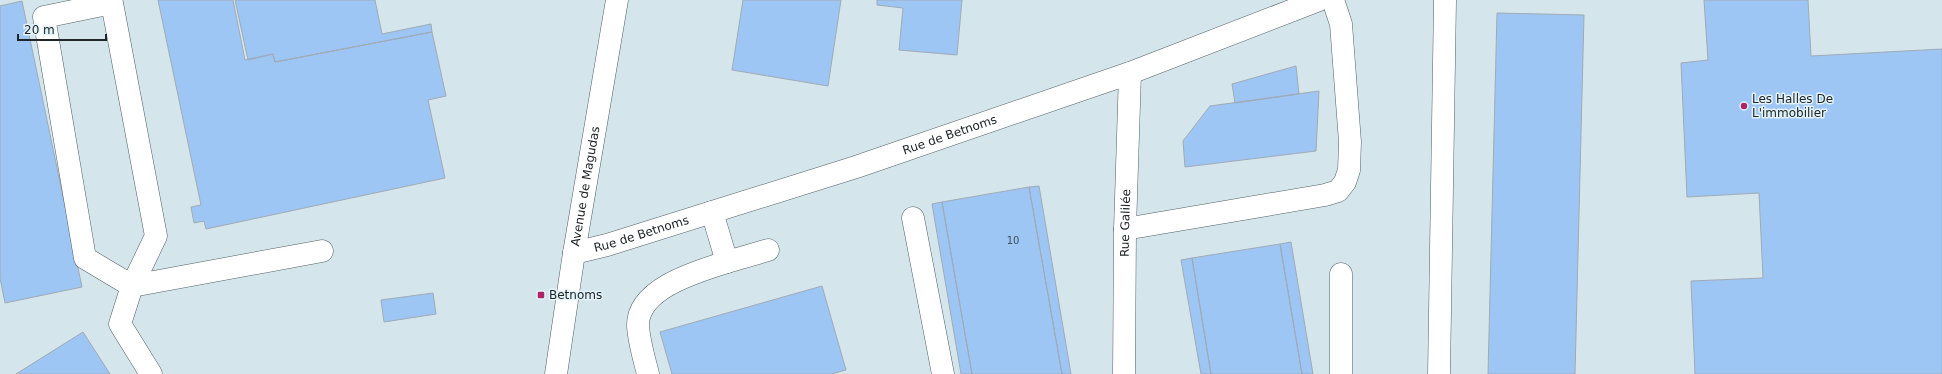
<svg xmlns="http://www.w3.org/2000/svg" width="1942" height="374" viewBox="0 0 1942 374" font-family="'DejaVu Sans',sans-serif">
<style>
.building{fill:#9dc6f4;stroke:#a0aab5}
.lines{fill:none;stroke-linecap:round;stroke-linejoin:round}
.minor-casing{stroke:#516066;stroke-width:23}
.major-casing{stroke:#516066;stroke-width:23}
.minor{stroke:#fff;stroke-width:22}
.major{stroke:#fff;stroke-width:22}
.poi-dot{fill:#ae2464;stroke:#e2f3fa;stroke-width:1.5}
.labels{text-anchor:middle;stroke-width:3;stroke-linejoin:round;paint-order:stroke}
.number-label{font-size:10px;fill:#3f4e5b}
.poi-label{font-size:12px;fill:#202628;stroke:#e2f3fa;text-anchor:start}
.street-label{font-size:12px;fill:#202628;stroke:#e2f3fa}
</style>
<rect width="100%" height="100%" fill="#d5e5ec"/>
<path class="building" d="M158,0h75l12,60 28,-6 2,8 157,-30 14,64 -18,4 17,78 -239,51 -2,-8 -10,2 -3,-16 10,-2z
M235,0h140l7,34 49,-10 1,8 -157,30 -2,-8 -25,6z
M743,0h98l-13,86 -96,-16z
M877,0h85l-5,55 -58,-5 4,-42 -26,-3z
M1704,0h104l3,56 131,-7v325h-247l-4,-93 72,-3 -4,-85 -72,4 -6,-134 27,-3z
M22,1l60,286 -77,16 -5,-25v-272z
M1497,13l87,2 -9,359h-87z
M1296,66l3,28 -64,9 -3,-19z
M1319,91l-3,60 -131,16 -2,-26 27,-35z
M1039,186l32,188h-9l-33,-187z
M1029,187l33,187h-90l-30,-172z
M942,202l30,172h-11l-29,-170z
M1291,242l22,132h-11l-22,-130z
M1280,244l22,130h-91l-19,-116z
M1192,258l19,116h-10l-20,-114z
M822,286l24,84 -15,4h-159l-12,-42z
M433,293l3,21 -52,8 -3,-22z
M83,332l27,42h-94z"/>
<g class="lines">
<defs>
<g id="minor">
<path d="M913,218l30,156"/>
<path d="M1125,229l200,-34 13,-4 7,-9 4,-12 1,-28 -9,-118 -8,-24"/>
<path id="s1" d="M574,253l33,-8 249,-78 274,-94 189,-73"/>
<path d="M727,262l41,-12"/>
<path d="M151,374l-31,-50 12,-38 24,-50 -44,-233 -68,14 41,241 47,28 190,-35"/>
<path d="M648,374c-4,-16 -9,-32 -10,-48 -1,-38 61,-55 89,-64l-15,-50"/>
<path id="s2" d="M1124,374l1,-145 5,-156"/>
<path d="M1341,374v-100"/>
<path d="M1439,374l6,-374"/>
</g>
<g id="major">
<path id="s3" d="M556,374l18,-121 43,-253"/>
</g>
</defs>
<use href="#minor" class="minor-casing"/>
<use href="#major" class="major-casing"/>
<use href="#minor" class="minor"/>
<use href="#major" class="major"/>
</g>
<g class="poi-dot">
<circle cx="1744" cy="106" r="4"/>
<rect x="537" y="291" width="8" height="8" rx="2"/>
</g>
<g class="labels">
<g class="number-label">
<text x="1013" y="244">10</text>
</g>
<g class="poi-label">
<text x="1752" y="103">Les Halles De<tspan x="1752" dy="14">L'immobilier</tspan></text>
<text x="549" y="299">Betnoms</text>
</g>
<g class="street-label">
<text dy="4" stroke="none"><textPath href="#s1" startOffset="394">Rue de Betnoms</textPath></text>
<text dy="4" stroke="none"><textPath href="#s3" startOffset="190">Avenue de Magudas</textPath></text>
<text dy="4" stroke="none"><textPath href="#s2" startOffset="151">Rue Galilée</textPath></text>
<text dy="4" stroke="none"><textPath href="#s1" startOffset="70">Rue de Betnoms</textPath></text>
</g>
</g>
<path d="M18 34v6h88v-6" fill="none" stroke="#202628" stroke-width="2"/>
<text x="24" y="34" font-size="12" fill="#202628" stroke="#e2f3fa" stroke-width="3" paint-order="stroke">20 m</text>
</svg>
